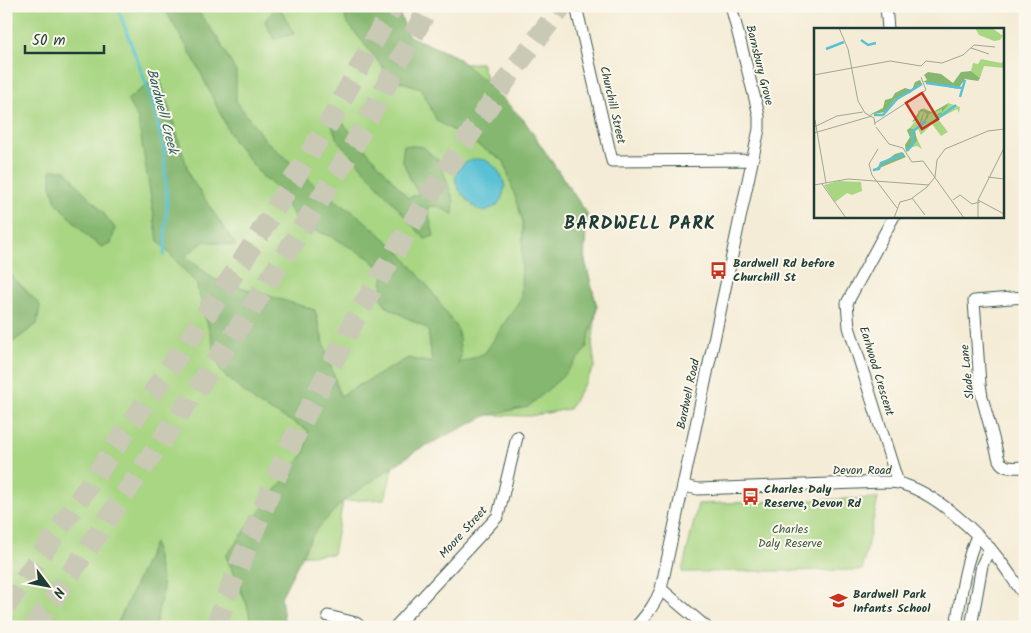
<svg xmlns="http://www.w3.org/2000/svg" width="1031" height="633" viewBox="0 0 1031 633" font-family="Kalam,sans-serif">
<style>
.green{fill:#a9d683;stroke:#648a5c}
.forest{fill:#86b771;stroke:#527a52}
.water{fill:#59c1d5;stroke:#3c7f84}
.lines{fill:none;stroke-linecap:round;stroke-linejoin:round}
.stream{stroke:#59c1d5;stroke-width:3}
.highway-tunnel{stroke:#c9c9b6;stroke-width:21;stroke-dasharray:21 11;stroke-linecap:butt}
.street-casing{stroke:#3f574c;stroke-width:13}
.street{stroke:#fff;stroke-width:11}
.labels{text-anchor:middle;stroke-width:4;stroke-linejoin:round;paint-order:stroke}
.street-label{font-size:12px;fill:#1f3d34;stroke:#fbf7ec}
.poi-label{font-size:12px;font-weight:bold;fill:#1f3d34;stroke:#fbf7ec;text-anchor:start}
.park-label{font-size:12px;fill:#3b5c44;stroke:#fbf7ec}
.water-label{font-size:14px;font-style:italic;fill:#2e5e5c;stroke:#fbf7ec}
.district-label{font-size:18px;font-weight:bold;letter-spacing:1px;fill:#1f3d34;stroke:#fbf7ec}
.inset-river{fill:none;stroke:#59c1d5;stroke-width:2.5}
.inset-road{fill:none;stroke:#9fa695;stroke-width:1}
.view{fill:#c8321e;fill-opacity:0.15;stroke:#c8321e;stroke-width:2.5}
.inset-edge{fill:none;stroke:#1f3d34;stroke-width:2.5}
</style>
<rect width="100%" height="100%" fill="#fbf7ec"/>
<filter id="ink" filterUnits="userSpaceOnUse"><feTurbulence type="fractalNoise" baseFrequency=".02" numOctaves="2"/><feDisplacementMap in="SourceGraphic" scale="10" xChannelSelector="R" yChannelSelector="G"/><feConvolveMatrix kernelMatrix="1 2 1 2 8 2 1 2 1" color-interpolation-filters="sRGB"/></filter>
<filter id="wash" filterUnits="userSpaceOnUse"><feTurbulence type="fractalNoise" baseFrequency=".0096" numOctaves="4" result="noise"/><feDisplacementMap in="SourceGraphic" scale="20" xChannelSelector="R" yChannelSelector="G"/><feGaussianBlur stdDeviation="1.12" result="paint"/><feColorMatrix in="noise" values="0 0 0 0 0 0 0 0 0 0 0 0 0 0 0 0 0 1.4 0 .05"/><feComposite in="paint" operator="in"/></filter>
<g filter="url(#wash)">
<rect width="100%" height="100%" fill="#f4ecd6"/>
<path class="green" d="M6,6h354l29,60 92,-3 7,21 35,35 64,95 -3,43 13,50 -5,37 3,22 -26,43 -39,7 -42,-1 -84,7 -19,77 -42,2 -10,53 -44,2 -12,51 6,20h-273l2,-12 -6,1v-269l31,-23 -25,-48 -6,2z
M878,498l-16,72 -180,2 16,-68z"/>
<path class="forest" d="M163,6h31l24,33 18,33v29l29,39 24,21 31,29 40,27 39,34 31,38 28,41 3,27 -3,7 27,-11 36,-55 2,-76 -19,-61 -67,-40 -16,-33 -29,-9 -46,-58 -2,-15h52l13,30 46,20 33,28 35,35 64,95 -3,43 13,50 -11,42 -24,28 -34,30 -40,8 -71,35 -74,51 -30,33 -32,63 4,30h-33l-5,-22 -21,-49 79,-104 3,-22 -50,-26 -37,-32 -25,-89 -38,-42 -20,-122 -11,-19 32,-24 31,101 46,69 -31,-5 -20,15 29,23 101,31 7,28 18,58 68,-38 24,5 -4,-34 -41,-22 -6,-9 3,-26 -15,-14 -38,-22 -27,-9 -15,-18 -10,-19 -16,-13 -30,-37 -38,-79z
M277,6h2l15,28 -20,5 -9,-18z
M334,113l74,85 11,-4 -8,-13 -9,-22 2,-14 19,2 17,15 14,39 -1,13 -16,-8 -10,1 7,29 -9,3 -88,-100 -9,-24z
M51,170h15l14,18 16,16 19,24 -4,16 -9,3 -13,-9 -33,-36 -5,-17z
M12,276l28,29 -3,19 -31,23v-69z
M154,543l9,46 -8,38h-37v-4z"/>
<path class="water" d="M476,159l10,1 10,8 6,9 3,9 -3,12 -6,8 -13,6c-8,-3 -13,-9 -18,-15 -2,-3 -6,-6 -7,-10 -8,-14 5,-26 18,-28z"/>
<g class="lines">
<path class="stream" d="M117,6l33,88 14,57 3,53 -3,51
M42,627v-3"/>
</g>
</g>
<g filter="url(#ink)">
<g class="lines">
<path class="highway-tunnel" d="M6,606l234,-341 92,-147 61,-112
M34,627l212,-310 104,-165 79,-146
M216,627l11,-32 58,-139 71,-139 70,-117 85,-127 51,-67"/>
<defs>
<path id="street" d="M576,6l36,155 140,-1
M886,6l2,23
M894,216l-47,87 2,24 49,156
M1025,297l-51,4 6,83 2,13 17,63c5,10 16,7 26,7
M684,486l14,3 185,-7c5,0 11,0 15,1 36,8 81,50 103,79 8,11 16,23 24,34
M661,589l45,38
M328,616l28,7 5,4
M395,627l103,-111 19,-79
M636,627c11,-13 19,-22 25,-38l98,-460v-13l-3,-13 -25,-97
M956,627c5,-31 8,-62 21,-91
M971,627l11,-62 8,-17"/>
</defs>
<use href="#street" class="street-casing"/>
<use href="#street" class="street"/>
</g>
</g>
<defs>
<symbol id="bus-bare" viewBox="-9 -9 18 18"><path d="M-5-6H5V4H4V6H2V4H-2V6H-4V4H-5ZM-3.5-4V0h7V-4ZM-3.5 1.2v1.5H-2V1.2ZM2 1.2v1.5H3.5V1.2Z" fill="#c8321e" stroke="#fbf7ec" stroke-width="2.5" paint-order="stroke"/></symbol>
<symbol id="school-bare" viewBox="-9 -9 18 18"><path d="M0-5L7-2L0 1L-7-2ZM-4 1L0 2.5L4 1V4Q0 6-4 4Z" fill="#c8321e" stroke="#fbf7ec" stroke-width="2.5" paint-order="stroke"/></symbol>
</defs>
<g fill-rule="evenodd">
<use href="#bus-bare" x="706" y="258" width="25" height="25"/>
<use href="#bus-bare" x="738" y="484" width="25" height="25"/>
<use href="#school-bare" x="826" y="588" width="25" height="25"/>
</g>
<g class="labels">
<g class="street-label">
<text transform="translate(760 65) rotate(76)" y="4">Barnsbury Grove</text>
<text transform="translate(613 105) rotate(77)" y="4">Churchill Street</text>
<text transform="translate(877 371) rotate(73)" y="4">Earlwood Crescent</text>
<text transform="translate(967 372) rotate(-96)" y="4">Slade Lane</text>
<text transform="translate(688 394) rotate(-78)" y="4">Bardwell Road</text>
<text x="862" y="474">Devon Road</text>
<text transform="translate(463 532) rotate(-48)" y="4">Moore Street</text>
</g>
<g class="poi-label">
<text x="733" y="267">Bardwell Rd before<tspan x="733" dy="14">Churchill St</tspan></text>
<text x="764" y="493">Charles Daly<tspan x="764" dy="14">Reserve, Devon Rd</tspan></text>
<text x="853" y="598">Bardwell Park<tspan x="853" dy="14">Infants School</tspan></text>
</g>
<g class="park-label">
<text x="790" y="533">Charles<tspan x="790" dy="14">Daly Reserve</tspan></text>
</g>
<g class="water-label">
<text transform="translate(163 111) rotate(75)" y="5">Bardwell Creek</text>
</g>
<g class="district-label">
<text x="640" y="229">BARDWELL PARK</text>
</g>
</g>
<g transform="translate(814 28)">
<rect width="190" height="190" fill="#f4ecd6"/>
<path d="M161,0h17l11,8 -3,4 -6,1 -15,-6zM167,31l20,4 3,-2v7l-20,-2 -4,12 -9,-7 2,-8 5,1zM134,75l12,4 -1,6 -2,-4 -19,10 10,13 -7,4 -9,-12 -11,11 -3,-6 -4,3 8,17 -5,-3 -12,3 5,-12 -3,-6 11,-13v-7l6,-3 8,5zM25,153l22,1 1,9 -10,4 -5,-2 -12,9 -11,-17z" fill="#a9d683"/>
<path d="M157,43l9,7 -2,3 -13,-2 -7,10 -35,-7 4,-2 -3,-5 4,-3 13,2 12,9 8,-11zM106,52l2,4 -12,9 -15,6 -10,13 -16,3 14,-7 2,-8 7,-2 3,-5 10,-5 7,2 3,-8zM134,76l-1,2 -7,9 -6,1 8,-4v-3l-13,5 -1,3 -5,7 4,-10 -3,-2 -2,9 -4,6 6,-16 -4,1 -3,8 -5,2 9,-13 12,3zM96,100l5,2 2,11 -11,11 -1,-7 5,-8 -3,-7zM88,124l4,5 -34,14 23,-17z" fill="#86b771"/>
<path class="inset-river" d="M47,12l7,5 8,-2M12,21l18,-7M112,55l36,5M146,69l5,-17M60,87h9l14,-16 25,-15M124,90l18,-13M93,123l6,-7 -1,-12 14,-11M59,142l6,-1 2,-6 23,-9"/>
<path class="inset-road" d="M25,0l9,21 10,52 7,12 9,5 1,7M157,20l18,6M107,38l5,-5 16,2 21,-8 11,-10 21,2M0,47l76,-14 31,5M1,92l11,63M61,95l51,-33 -5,-13M0,99l23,-11 26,-4M62,99l13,17 14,4 7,11M0,105l58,-17M95,130l3,4 11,-1 41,57M55,136l3,11 25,33M55,136l9,-15M174,149l16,2M8,156l24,34M0,157l34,-6 81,6M98,170l13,17M139,172l7,-5 12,9 8,-2M164,172l26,14M80,190l6,-16 11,-3 16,-12 8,-10 2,-17 8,-11 43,-18 16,-2M164,190v-18l26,-52"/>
<path class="view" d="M108,65l16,26 -16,10 -16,-26z"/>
<rect width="190" height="190" class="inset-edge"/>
</g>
<rect width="1031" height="633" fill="none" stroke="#fbf7ec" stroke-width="25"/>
<g transform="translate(48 586) rotate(122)" stroke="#fbf7ec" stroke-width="4" paint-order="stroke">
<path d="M0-4L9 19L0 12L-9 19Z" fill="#1f3d34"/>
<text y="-8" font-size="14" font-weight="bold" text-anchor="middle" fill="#1f3d34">N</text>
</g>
<path d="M25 45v8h79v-8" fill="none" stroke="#1f3d34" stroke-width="2.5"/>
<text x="32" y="45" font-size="15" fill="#1f3d34" stroke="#fbf7ec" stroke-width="4" paint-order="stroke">50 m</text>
</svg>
